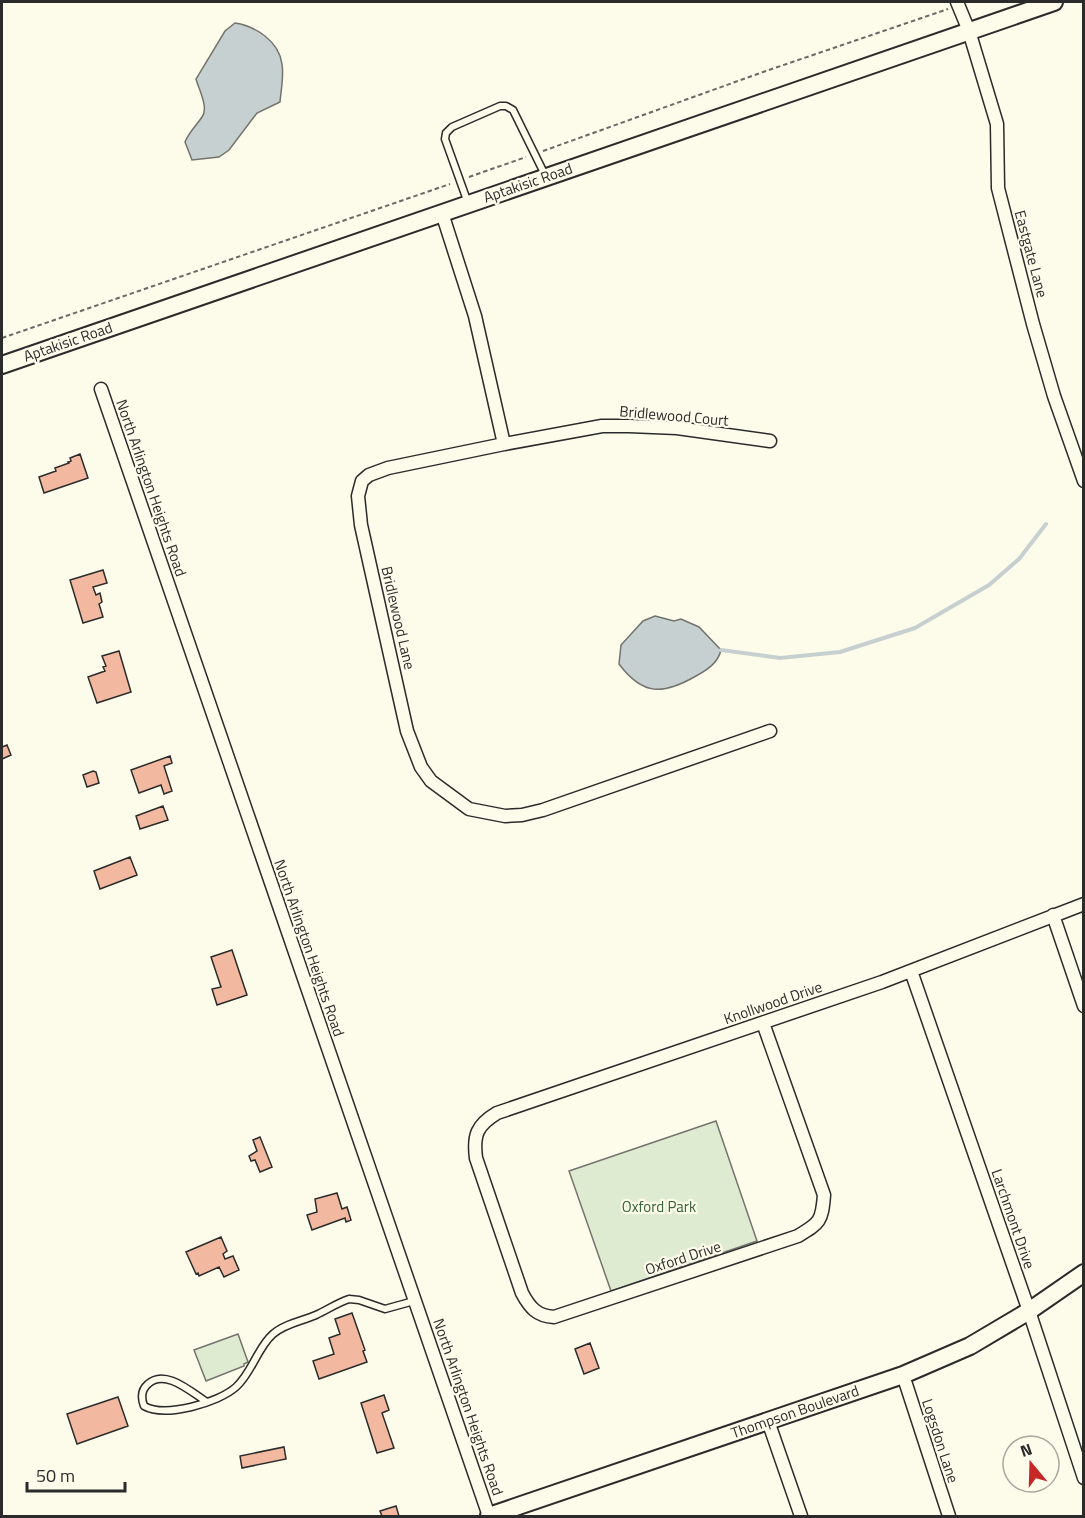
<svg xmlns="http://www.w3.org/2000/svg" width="1085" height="1518" viewBox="0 0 1085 1518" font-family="'Titillium Web',sans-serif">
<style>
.green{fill:#deebd1;stroke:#74746e;stroke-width:1.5}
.water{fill:#c7d0d0;stroke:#74746e;stroke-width:1.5}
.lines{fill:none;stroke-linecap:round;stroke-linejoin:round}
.stream{stroke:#c7d0d0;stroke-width:4}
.building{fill:#f2b8a0;stroke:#2b2b2b;stroke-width:1.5}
.lane-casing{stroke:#2b2b2b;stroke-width:9}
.street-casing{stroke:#2b2b2b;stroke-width:15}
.secondary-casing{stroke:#2b2b2b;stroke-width:20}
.path{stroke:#6a6964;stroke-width:2;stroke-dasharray:4.5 3;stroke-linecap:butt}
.lane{stroke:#fdfbea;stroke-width:6}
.street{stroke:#fdfbea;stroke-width:12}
.secondary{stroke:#fdfbea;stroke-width:16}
.labels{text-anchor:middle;stroke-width:4.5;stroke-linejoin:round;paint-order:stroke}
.street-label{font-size:15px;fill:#2b2b2b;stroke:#fdfbea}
.park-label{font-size:15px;fill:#34623c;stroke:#fdfbea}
</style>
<rect width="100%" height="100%" fill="#fdfbea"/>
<path class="green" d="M716,1121l41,120 -146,50 -42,-120z
M238,1334l10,28 -4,2v2l-38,15 -12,-31z"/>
<path class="water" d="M235,23c20,3 44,18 47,41 2,12 -1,26 -2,38l-23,11 -28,37 -10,7 -27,3 -7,-18c4,-10 11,-16 17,-25 7,-9 -3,-27 -6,-38l29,-48z
M655,616l19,5 7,-2 18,8 22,23c-3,13 -14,20 -25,26 -33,19 -53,20 -77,-12l2,-19 22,-24z"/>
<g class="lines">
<path class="stream" d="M721,650l59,8 60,-6 75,-24 74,-43 30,-26 27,-35"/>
</g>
<path class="building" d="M80,454l8,24 -44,15 -5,-16 17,-6 -1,-3 14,-5 -1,-1 3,-1 -1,-3z
M103,570l4,13 -14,4 3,8 4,-2 2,9 -3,2 4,13 -20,6 -13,-43z
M119,651l12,41 -34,11 -9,-26 17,-6 -2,-4 3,-1 -4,-10z
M7,745l4,10 -9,4v-12z
M170,756l2,7 -8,3 8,25 -8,3 -3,-9 -22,8 -8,-23z
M93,771l3,1 3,11 -12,4 -4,-12z
M163,806l5,14 -28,9 -4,-13z
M130,857l7,18 -37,14 -6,-18z
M232,950l15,45 -30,10 -5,-16 9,-2 -10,-30z
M260,1137l12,30 -12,5 -5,-12 -4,1 -2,-5 8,-5 -4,-11z
M337,1193l5,16 5,-2 4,13 -5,2 -1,-4 -33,12 -5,-15 10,-3 -2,-13z
M221,1237l6,14 -4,3 2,5 8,-3 6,14 -15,7 -5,-10 -20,9 -1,-3 -2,1 -10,-22z
M352,1313l13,37 -2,1 4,11 -48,17 -6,-18 21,-7 -5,-16 11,-4 -5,-15z
M590,1343l9,25 -15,6 -9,-25z
M384,1395l5,15 -7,3 12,35 -17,5 -16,-50z
M118,1397l10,29 -51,18 -10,-30z
M284,1447l2,12 -44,9 -2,-12z
M396,1506l3,10h-17l-2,-5z"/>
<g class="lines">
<defs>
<path id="lane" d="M468,203l-23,-64 1,-6 6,-6 48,-21h6l7,4 33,67
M207,1402c-16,-10 -42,-34 -59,-18 -7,6 -7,14 -4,22 21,12 74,-3 92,-19 16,-14 21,-39 37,-53 11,-10 29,-13 43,-19 11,-5 21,-12 33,-16l10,1 26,9 29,-8"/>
<path id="street" d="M957,2l12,29 28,93 1,64 35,136 21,72 30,85
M442,213l33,103 29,128
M101,389l388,1127
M770,441l-93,-13 -48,-2h-27l-98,18 -116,24 -19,7 -7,6 -4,15 3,29 46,206 14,36 10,14 38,28 36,7 17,-1 21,-5 227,-79
M1053,915l31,91
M911,971l118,340 55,167
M763,1023l61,172c-2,26 -4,28 -26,41l-244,81c-17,-1 -24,-9 -32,-24l-46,-135c-3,-23 1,-33 21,-45l385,-131 202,-78
M903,1375l46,141
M768,1421l33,95"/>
<path id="secondary" d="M2,365l1052,-363
M489,1516l414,-141 67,-29 59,-35 55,-38"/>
</defs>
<use href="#lane" class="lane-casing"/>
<use href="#street" class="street-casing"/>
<use href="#secondary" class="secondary-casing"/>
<path class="path" d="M543,151l220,-79 185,-63
M469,177l57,-20
M2,338l448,-154"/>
<use href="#lane" class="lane"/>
<use href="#street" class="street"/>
<use href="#secondary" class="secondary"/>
</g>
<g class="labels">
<g class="street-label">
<text transform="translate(528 183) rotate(-19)" y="5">Aptakisic Road</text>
<text transform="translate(1031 254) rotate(75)" y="5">Eastgate Lane</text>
<text transform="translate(68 342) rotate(-19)" y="5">Aptakisic Road</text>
<text transform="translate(674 416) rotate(5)" y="5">Bridlewood Court</text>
<text transform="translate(151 488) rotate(71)" y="5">North Arlington Heights Road</text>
<text transform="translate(398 618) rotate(77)" y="5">Bridlewood Lane</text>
<text transform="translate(309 948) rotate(71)" y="5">North Arlington Heights Road</text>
<text transform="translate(773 1003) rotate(-19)" y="5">Knollwood Drive</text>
<text transform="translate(1013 1219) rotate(71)" y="5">Larchmont Drive</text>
<text transform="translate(683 1258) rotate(-18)" y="5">Oxford Drive</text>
<text transform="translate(468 1407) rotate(71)" y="5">North Arlington Heights Road</text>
<text transform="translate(795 1412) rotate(-19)" y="5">Thompson Boulevard</text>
<text transform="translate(940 1441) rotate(72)" y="5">Logsdon Lane</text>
</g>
<g class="park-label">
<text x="659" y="1212">Oxford Park</text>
</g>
</g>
<rect width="1085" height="1518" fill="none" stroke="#2b2b2b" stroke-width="6"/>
<g transform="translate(1031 1464) rotate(341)"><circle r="28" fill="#fdfbea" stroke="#a9a89e" stroke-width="1.5"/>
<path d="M0-4.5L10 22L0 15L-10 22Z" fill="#c62828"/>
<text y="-9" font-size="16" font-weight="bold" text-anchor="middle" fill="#2b2b2b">N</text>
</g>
<path d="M27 1482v9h98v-9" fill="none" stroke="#2b2b2b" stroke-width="3"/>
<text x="36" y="1482" font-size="18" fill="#2b2b2b" stroke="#fdfbea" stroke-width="4.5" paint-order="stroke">50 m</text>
</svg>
